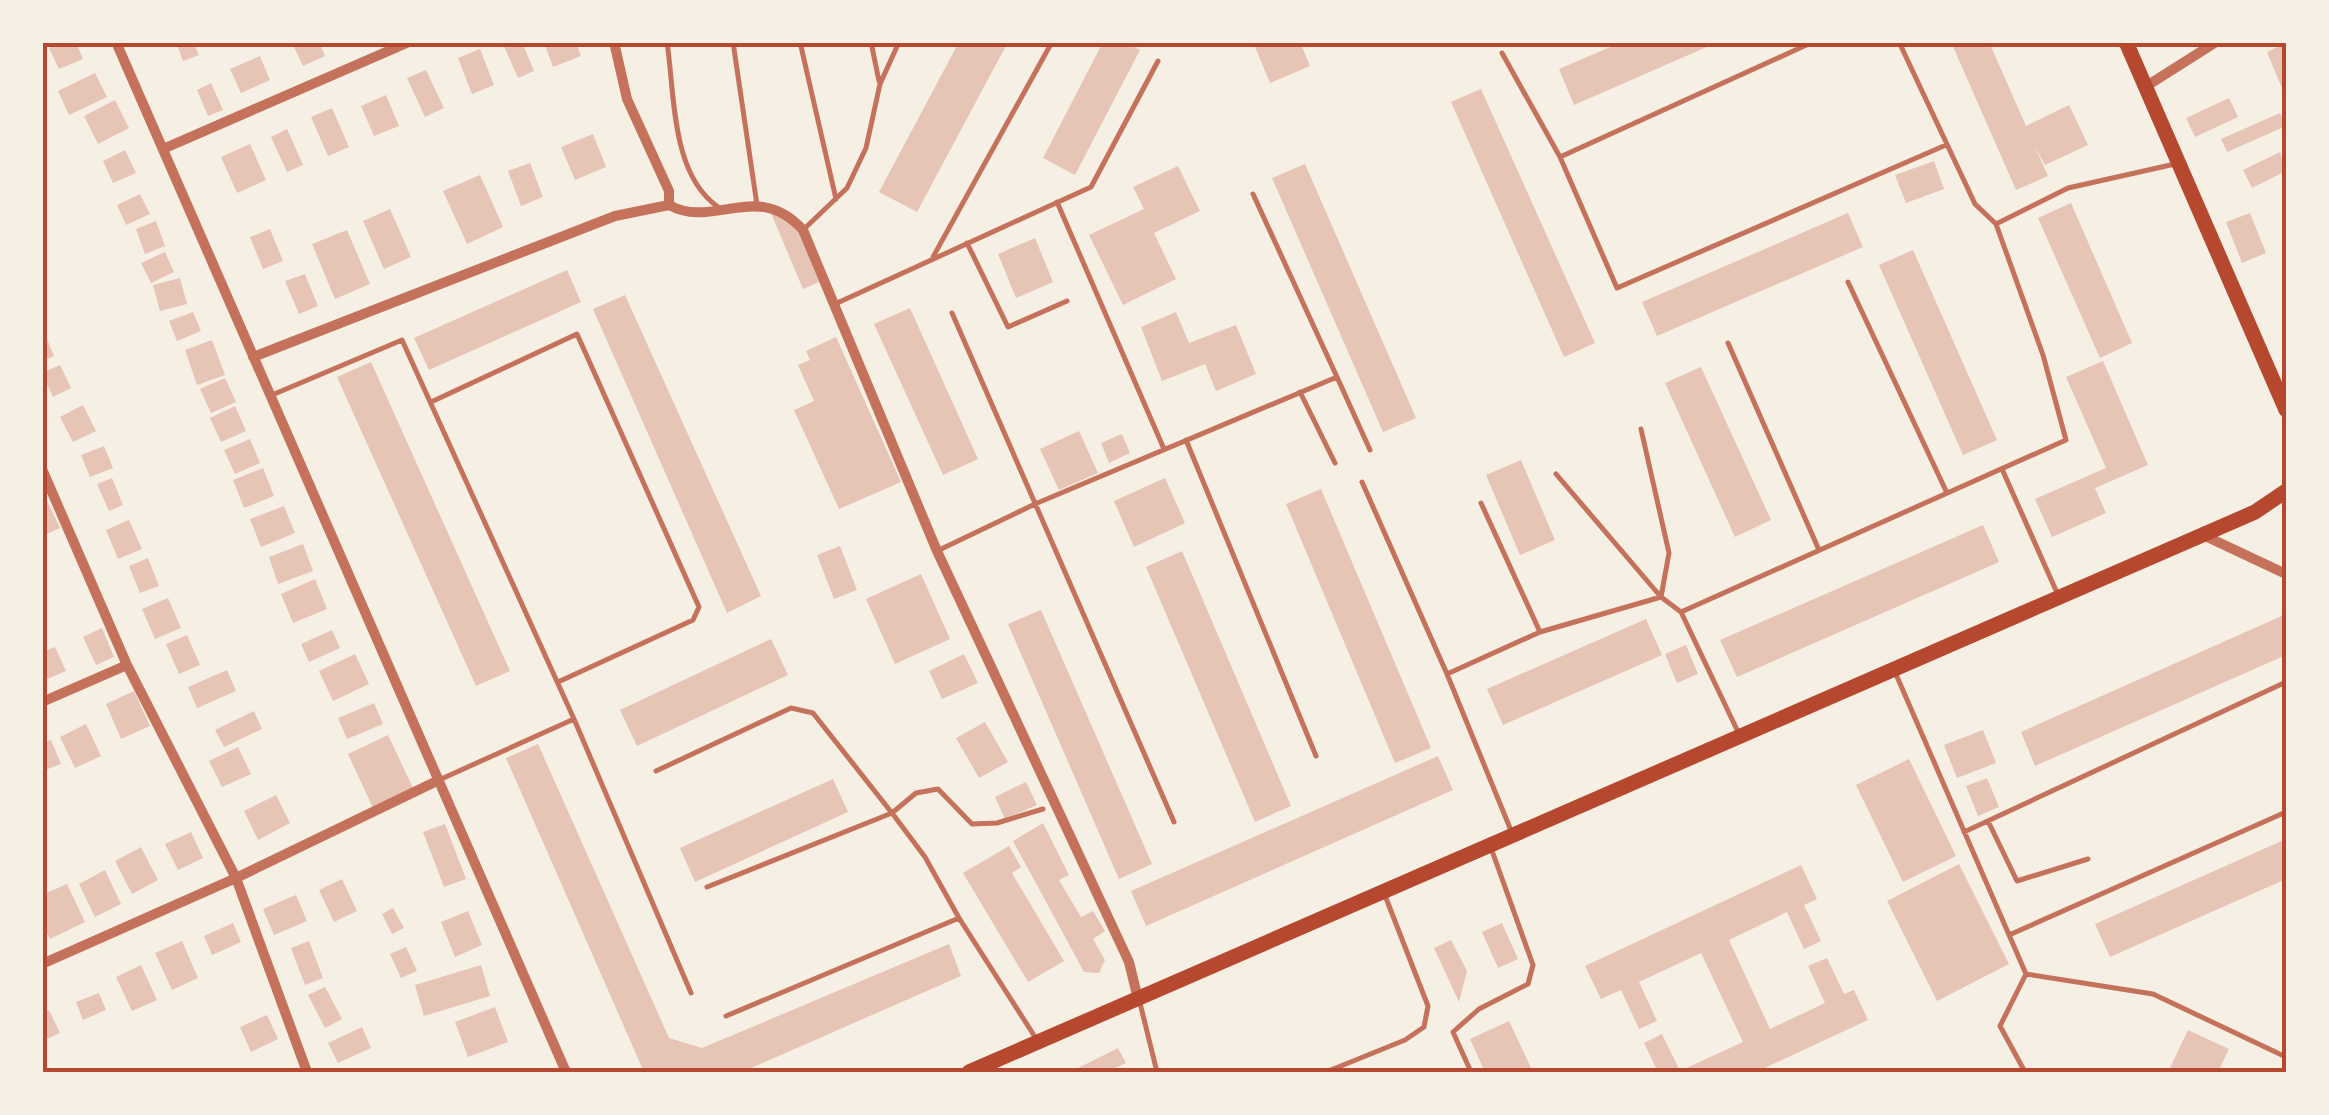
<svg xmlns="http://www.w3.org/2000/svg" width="2329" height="1115" viewBox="0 0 2329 1115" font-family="'PT Sans',sans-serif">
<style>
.building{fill:#e6c5b7}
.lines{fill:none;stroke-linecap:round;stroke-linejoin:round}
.service{stroke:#c5725c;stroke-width:5}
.minor{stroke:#c5725c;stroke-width:10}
.secondary{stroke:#b5482f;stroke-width:15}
.neatline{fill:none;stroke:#b5482f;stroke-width:4}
</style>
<rect width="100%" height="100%" fill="#f6efe4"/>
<path class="building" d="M62,42h14l7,17 -24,10 -10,-21z
M176,42h17l6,13 -16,6z
M300,42h19l6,14 -22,10 -10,-21z
M502,42h20l12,29 -16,7z
M544,42h32l5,14 -28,11z
M959,42h49l-91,170 -38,-20z
M1103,42h22l15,8 -65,125 -32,-17z
M1253,42h47l10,24 -40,17z
M1622,42h96l-144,63 -15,-36z
M1951,42h38l37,84 43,-21 19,40 -43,20 -10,-18 13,29 -32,14z
M2286,43v55l-19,-46z
M480,49l14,36 -22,9 -14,-36z
M260,56l10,24 -29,13 -11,-24z
M426,70l18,38 -19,9 -18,-39z
M95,73l12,24 -38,18 -11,-24z
M211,83l12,27 -15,6 -11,-26z
M1481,89l114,254 -31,14 -113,-255z
M386,95l13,31 -25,10 -13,-30z
M2229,98l9,19 -43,20 -9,-19z
M115,100l14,28 -31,16 -14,-28z
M332,108l17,39 -21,9 -17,-39z
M2280,113l6,13 -59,26 -6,-13z
M287,129l16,36 -16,7 -16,-35z
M593,134l13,33 -31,13 -14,-33z
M250,144l16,36 -29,13 -16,-36z
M125,150l11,23 -23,10 -10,-22z
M2280,152l6,19 -34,17 -9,-18z
M1934,161l10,28 -38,14 -11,-28z
M530,163l13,34 -22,9 -13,-35z
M1305,164l111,254 -33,14 -111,-254z
M1178,166l22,45 -46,22 22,46 -53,26 -34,-70 55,-26 -11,-22z
M480,175l23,52 -36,17 -24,-53z
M140,194l10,20 -24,11 -9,-20z
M2071,203l61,140 -32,15 -62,-140z
M390,209l21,48 -27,12 -21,-48z
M771,213l25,11 23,58 -16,7z
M1848,213l15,34 -206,89 -15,-34z
M2250,213l16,40 -24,10 -16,-41z
M156,221l9,25 -20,8 -9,-25z
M270,229l13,32 -20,8 -13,-32z
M347,230l23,54 -35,15 -23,-55z
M1035,238l18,44 -37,16 -18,-44z
M1913,250l84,190 -34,15 -84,-190z
M165,252l9,20 -23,11 -10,-20z
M567,270l14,32 -152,68 -15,-32z
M305,274l13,32 -19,8 -14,-33z
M180,278l7,26 -27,7 -7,-26z
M625,295l136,301 -34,17 -134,-304z
M910,308l68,151 -35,16 -69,-151z
M193,312l8,19 -24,10 -8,-20z
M1176,312l13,31 47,-18 20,49 -40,17 -11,-27 -43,17 -21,-54z
M43,330l11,26 -11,5z
M836,337l65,145 -62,27 -45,-99 20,-9 -16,-36 12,-5 -4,-9z
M212,340l13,35 -28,10 -12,-35z
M2103,361l45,104 -53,23 11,25 -54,24 -17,-38 71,-31 -40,-91z
M371,362l139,309 -34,15 -139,-309z
M60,365l11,23 -18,9 -11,-24z
M1701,367l70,153 -36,17 -70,-154z
M225,378l11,24 -25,11 -11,-24z
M83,405l13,26 -23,11 -13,-25z
M235,406l11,25 -25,11 -11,-24z
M1079,431l19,42 -39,17 -19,-41z
M1122,434l8,19 -21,10 -8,-20z
M250,439l10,24 -25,11 -11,-24z
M104,446l9,22 -23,9 -9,-22z
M1521,460l34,80 -35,15 -34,-80z
M263,468l11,28 -30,12 -11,-28z
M112,478l11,27 -14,6 -12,-27z
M1165,478l20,45 -51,24 -20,-46z
M1321,489l110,259 -36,15 -109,-259z
M42,490l18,38 -18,8z
M284,506l11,27 -34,14 -11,-28z
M129,520l13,29 -24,10 -12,-29z
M1983,525l16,37 -262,115 -17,-37z
M303,544l10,27 -35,13 -9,-27z
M840,546l17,44 -23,9 -17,-44z
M1182,551l109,255 -36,16 -109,-255z
M148,558l11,28 -19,7 -11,-27z
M921,574l29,65 -55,25 -29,-65z
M315,579l12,30 -34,14 -12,-29z
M168,598l13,30 -26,11 -13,-30z
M1041,610l111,254 -33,15 -111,-255z
M2286,614v41l-251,111 -14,-34z
M1646,619l16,36 -159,70 -16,-36z
M102,628l12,29 -18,8 -13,-28z
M332,630l8,18 -31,14 -8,-18z
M187,635l13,30 -21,9 -13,-30z
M771,639l17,36 -151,71 -17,-36z
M1686,645l12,29 -21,9 -12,-29z
M55,647l11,24 -19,8 -5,-27z
M355,654l14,30 -36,17 -14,-30z
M964,654l14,29 -36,16 -13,-28z
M227,670l9,21 -39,17 -9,-21z
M134,691l16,35 -29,13 -15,-35z
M374,703l9,21 -36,15 -9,-21z
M254,711l8,18 -38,18 -9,-17z
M985,722l23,40 -29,16 -23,-40z
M86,724l15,32 -26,12 -15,-31z
M1983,730l13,33 -39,15 -13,-33z
M388,735l25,53 -40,20 -25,-54z
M51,740l10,24 -19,7v-27z
M538,744l131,294 33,10 247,-104 12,32 -219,96h-98l-138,-314z
M238,747l13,27 -29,13 -13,-26z
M1438,756l15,34 -307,136 -15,-35z
M1909,759l47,97 -53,26 -47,-97z
M1987,778l12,29 -21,9 -12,-30z
M833,779l15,33 -153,70 -15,-34z
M1026,782l11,23 -32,14 -10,-22z
M276,795l14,28 -32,17 -14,-29z
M1043,823l26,52 -10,5 22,37 12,-6 12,20 -12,8 12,21 -6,13 -15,-1 -71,-131z
M445,824l21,55 -22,8 -21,-55z
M191,832l12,26 -25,12 -13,-26z
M2286,839v40l-176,78 -15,-33z
M1009,846l12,21 -9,6 52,88 -36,21 -65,-109z
M141,847l17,33 -26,14 -17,-33z
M1959,864l50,100 -72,37 -50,-100z
M1801,865l16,34 -13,6 17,36 -17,8 -17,-37 -58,28 41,89 55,-26 -17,-37 19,-8 17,36 10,-4 14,30 -112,52h-98l-14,-29 18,-9 18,37 63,-29 -42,-89 -62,29 18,39 -18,8 -18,-39 -20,9 -16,-33z
M105,870l16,34 -26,13 -16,-33z
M342,879l15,32 -23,11 -15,-32z
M67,884l18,38 -35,17 -8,-15v-29z
M296,895l11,26 -33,14 -11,-26z
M393,908l11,20 -12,6 -10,-20z
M468,911l14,34 -27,12 -14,-35z
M233,923l8,19 -29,13 -8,-19z
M1502,923l16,36 -20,9 -16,-36z
M1451,940l16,31 -8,31 -25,-54z
M182,941l16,37 -26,12 -17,-37z
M309,941l14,37 -18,7 -14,-37z
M406,947l11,24 -16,7 -11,-24z
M141,965l16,35 -25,11 -16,-34z
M481,965l9,31 -66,20 -9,-31z
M325,987l17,32 -17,9 -17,-33z
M99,993l7,17 -23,10 -7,-18z
M495,1007l13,35 -40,15 -13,-35z
M49,1010l11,23 -15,7 -3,-27z
M267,1015l11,24 -27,13 -11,-25z
M1509,1021l24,51h-48l-15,-33z
M362,1027l9,21 -33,15 -10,-20z
M2188,1030l41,19 -11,23h-50z
M1118,1048l8,15 -20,9h-36z"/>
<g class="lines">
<path class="service" d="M667,42c8,54 4,132 51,165
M733,42l24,163
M800,42l36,157
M871,42l8,39
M1813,42l-253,115 57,131 329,-143
M1899,42l76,162 21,20
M1502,53l58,104
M1057,202l107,247
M803,230l44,-42 19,-40 14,-64 19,-42
M967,243l41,84 59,-26
M933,257l119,-215
M1848,282l99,211
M835,304l256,-117 67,-126
M952,313l222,509
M1728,343l91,207
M1337,377l33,73
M1300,392l35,71
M272,395l130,-55 172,379
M431,402l146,-68 122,273 -6,13 -135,62
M1641,429l28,124 -8,44 20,15
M1186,440l130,316
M2002,469l56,126
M1362,482l85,192
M1481,503l59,129
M937,551l98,-47 302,-127 -84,-183
M1895,672l131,302 -26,52 25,46
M1739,734l-58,-122 385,-172 -23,-85 -47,-131 72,-36 107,-24
M656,771l135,-63 22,5 79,100 24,-20 22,-4 34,35 25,-1 46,-14
M439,780l135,-61 117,274
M1988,821l29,60 71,-22
M1964,832l322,-150
M1512,833l-65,-159 93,-42 121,-35 -105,-123
M707,887l185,-74 33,44 34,61
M2009,935l277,-123
M2026,974l127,20 133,63
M1140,1003l17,69
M726,1016l233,-98 78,122
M1326,1072l79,-32 19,-13 4,-21 -44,-113
M1471,1072l-18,-40 26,-23 49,-25 5,-19 -42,-117"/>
<path class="minor" d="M116,42l450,1030
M2145,87l71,-45
M163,149l246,-107
M669,205c45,25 88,-26 134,25l134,321 192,411 9,37
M253,357l362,-141 54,-11v-14l-42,-92 -13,-57
M42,469l85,196 109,213 71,194
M2203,535l83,39
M42,702l85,-37
M42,964l194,-86 203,-98"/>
<path class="secondary" d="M2126,42l160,368
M969,1072l1286,-560 31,-21"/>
</g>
<rect width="2329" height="1115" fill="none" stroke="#f6efe4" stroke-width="90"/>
<rect x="45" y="45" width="2239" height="1025" class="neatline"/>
</svg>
